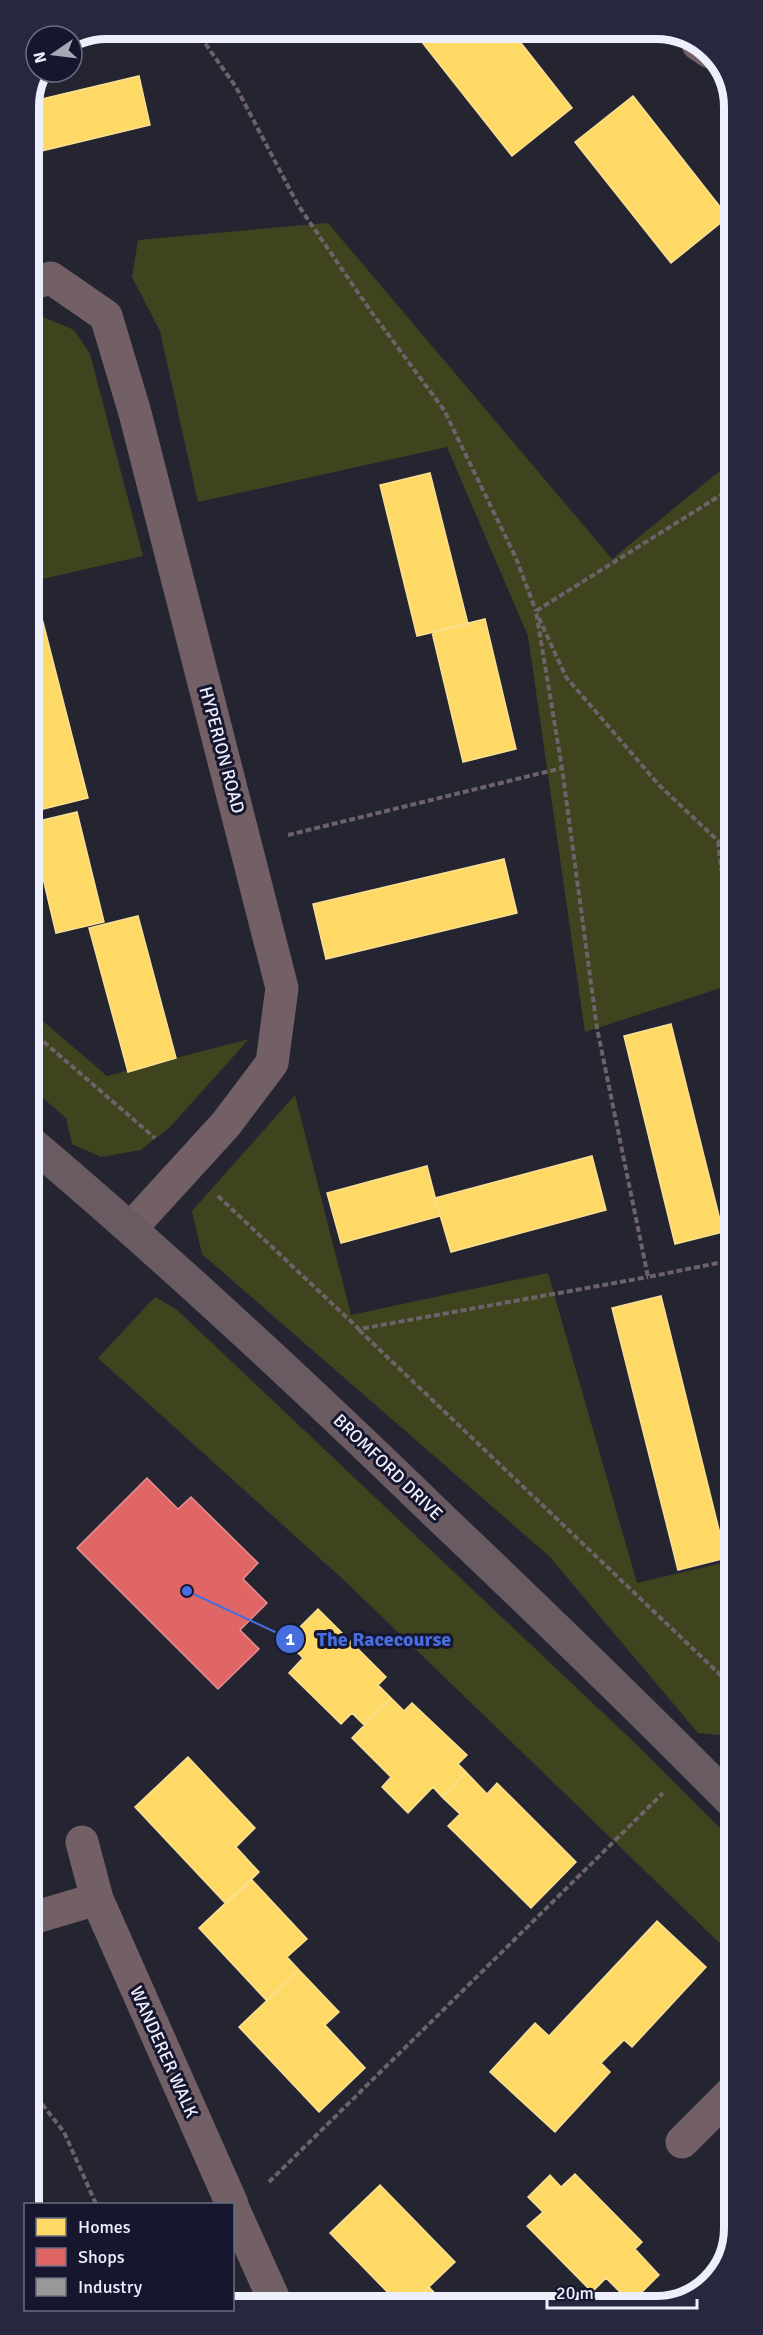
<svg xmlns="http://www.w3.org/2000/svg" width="763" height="2335" viewBox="0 0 763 2335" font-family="Signika,sans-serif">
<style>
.green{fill:#40441e}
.homes{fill:#ffd966;stroke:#fae093;stroke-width:1.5}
.shops{fill:#e06666;stroke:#e48f93;stroke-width:1.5}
.industry{fill:#999;stroke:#b2b3b7;stroke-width:1.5}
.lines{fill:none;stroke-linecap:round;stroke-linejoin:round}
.path{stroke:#6d6269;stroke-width:4;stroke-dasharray:6 3;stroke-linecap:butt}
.street{stroke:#726066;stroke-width:33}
.secondary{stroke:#6a5a62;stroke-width:33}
.labels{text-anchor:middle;stroke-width:6;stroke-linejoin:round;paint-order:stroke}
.street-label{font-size:18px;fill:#edeffd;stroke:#16162e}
.rim{fill:none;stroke:#edeffd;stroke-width:8}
.leader{fill:none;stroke:#476edf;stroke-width:2}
.callout-dot{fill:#476edf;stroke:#16162e;stroke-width:2}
.mark-label{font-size:18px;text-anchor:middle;font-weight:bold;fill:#fff}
.callout-label{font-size:20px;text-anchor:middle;font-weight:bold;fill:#476edf;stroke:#16162e;stroke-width:6;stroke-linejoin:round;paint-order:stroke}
</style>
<rect width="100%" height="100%" fill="#252532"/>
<path class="green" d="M328,223l284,336 120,-98 1,523 -148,48 -57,-396 -81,-189 -249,55 -38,-171 -28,-54 6,-37z
M34,313l40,17 16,24 53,202 -114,26v-268z
M30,1010l77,66 142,-37 -79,88 -29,23 -40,7 -29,-13 -6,-26 -36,-31z
M295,1095l56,220 197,-42 89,310 97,-23v176l-36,-3 -149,-177 -347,-302 -10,-43z
M155,1297l21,12 462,437 96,96v115l-388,-375 -248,-224z"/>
<path class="homes" d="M428,29h82l62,79 -60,48 -94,-119z
M139,76l11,49 -121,29v-52z
M633,96l95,121 -57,46 -96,-121z
M430,473l38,151 -51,12 -37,-151z
M35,591l53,207 -49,12 -10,-39v-179z
M485,619l31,130 -53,13 -31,-130z
M77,812l27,110 -48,11 -26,-110z
M504,859l13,54 -191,46 -13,-55z
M138,916l38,142 -48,14 -39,-144z
M671,1024l52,208 -48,12 -51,-208z
M592,1156l14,54 -155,42 -16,-54z
M427,1166l13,50 -99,27 -14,-50z
M661,1296l65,262 -48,12 -66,-262z
M318,1609l68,68 -8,8 13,13 -27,27 -12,-12 -11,11 -52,-51 14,-15 -17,-17z
M391,1698l13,13 8,-8 55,52 -9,9 8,8 -24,25 -9,-10 -25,26 -26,-26 9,-10 -39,-39z
M188,1757l67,71 -19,19 23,25 -33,32 -91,-97z
M466,1772l21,22 10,-11 79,79 -45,46 -83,-82 12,-12 -18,-17z
M251,1879l56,60 -20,18 12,13 -32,31 -68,-73z
M657,1921l49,46 -74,80 -8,-7 -23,23 9,9 -55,60 -65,-60 45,-49 14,13z
M299,1970l40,42 -14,13 40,43 -46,44 -80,-85z
M575,2174l67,68 -7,7 24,26 -28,28 -25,-25 -14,14 -65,-66 16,-14 -15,-15 22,-22 11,12z
M380,2185l75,77 -45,43h-10l-70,-72z
M429,2287l17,18h-36z"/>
<path class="shops" d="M147,1478l31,31 13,-12 67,66 -15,16 24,24 -27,27 19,19 -41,40 -141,-141z"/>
<path class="industry" d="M733,1278v37l-10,-34z"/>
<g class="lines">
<path class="path" d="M195,29l41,58 62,118 72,105 74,100 72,148 20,53
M732,488l-196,123 26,157 35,260 51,249 85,-17
M539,618l27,59 93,108 74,70
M288,835l274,-67
M718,841l11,93 4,16
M30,1030l125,108
M218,1196l141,133 289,-52
M359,1330l375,358
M31,2090l33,42 32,72
M269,2182l394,-389"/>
<path class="street" d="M698,44l12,8
M29,284l22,-6 55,38 29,97 147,575 -10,75 -46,61 -95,104
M82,1842l15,57 135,305
M36,1917l61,-18
M682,2142l52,-52
M232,2206l45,100"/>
<path class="secondary" d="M30,1142c142,120 278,247 412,377 99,94 196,188 292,285"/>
</g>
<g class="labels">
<g class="street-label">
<text transform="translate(222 750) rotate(75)" y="6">HYPERION ROAD</text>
<text transform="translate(388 1467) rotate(44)" y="6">BROMFORD DRIVE</text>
<text transform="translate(164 2052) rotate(66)" y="6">WANDERER WALK</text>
</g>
</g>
<path d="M0 0H763V2335H0ZM107 39H656A68 68 0 0 1 724 107V2228A68 68 0 0 1 656 2296H107A68 68 0 0 1 39 2228V107A68 68 0 0 1 107 39Z" fill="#27273f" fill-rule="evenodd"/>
<path class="rim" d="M107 39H656A68 68 0 0 1 724 107V2228A68 68 0 0 1 656 2296H107A68 68 0 0 1 39 2228V107A68 68 0 0 1 107 39Z"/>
<path class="leader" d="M187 1591L290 1639"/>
<g class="callout-dot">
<circle cx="187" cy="1591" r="6"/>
<circle cx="290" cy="1639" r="15"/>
</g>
<g class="mark-label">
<text x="290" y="1645">1</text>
</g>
<g class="callout-label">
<text x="384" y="1646">The Racecourse</text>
</g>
<rect x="24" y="2203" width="210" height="108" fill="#16162e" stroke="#6c6d81" stroke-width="1.5"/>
<rect x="36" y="2218" width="30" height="18" fill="#ffd966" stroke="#6c6d81" stroke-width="1.5"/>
<text x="78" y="2233" font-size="18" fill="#edeffd">Homes</text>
<rect x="36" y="2248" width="30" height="18" fill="#e06666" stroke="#6c6d81" stroke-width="1.5"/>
<text x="78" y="2263" font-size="18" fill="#edeffd">Shops</text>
<rect x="36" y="2278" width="30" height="18" fill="#999999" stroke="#6c6d81" stroke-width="1.5"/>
<text x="78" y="2293" font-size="18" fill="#edeffd">Industry</text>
<g transform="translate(54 54) rotate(256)"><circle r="28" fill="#16162e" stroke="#6c6d81" stroke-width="1.5"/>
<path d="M0-4.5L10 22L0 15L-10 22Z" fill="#a7a8b6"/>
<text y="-9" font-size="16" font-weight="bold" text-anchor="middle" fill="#edeffd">N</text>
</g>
<path d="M547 2299v9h150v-9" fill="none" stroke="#edeffd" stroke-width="3"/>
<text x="556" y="2299" font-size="18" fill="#edeffd" stroke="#16162e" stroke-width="4.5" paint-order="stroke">20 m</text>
</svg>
